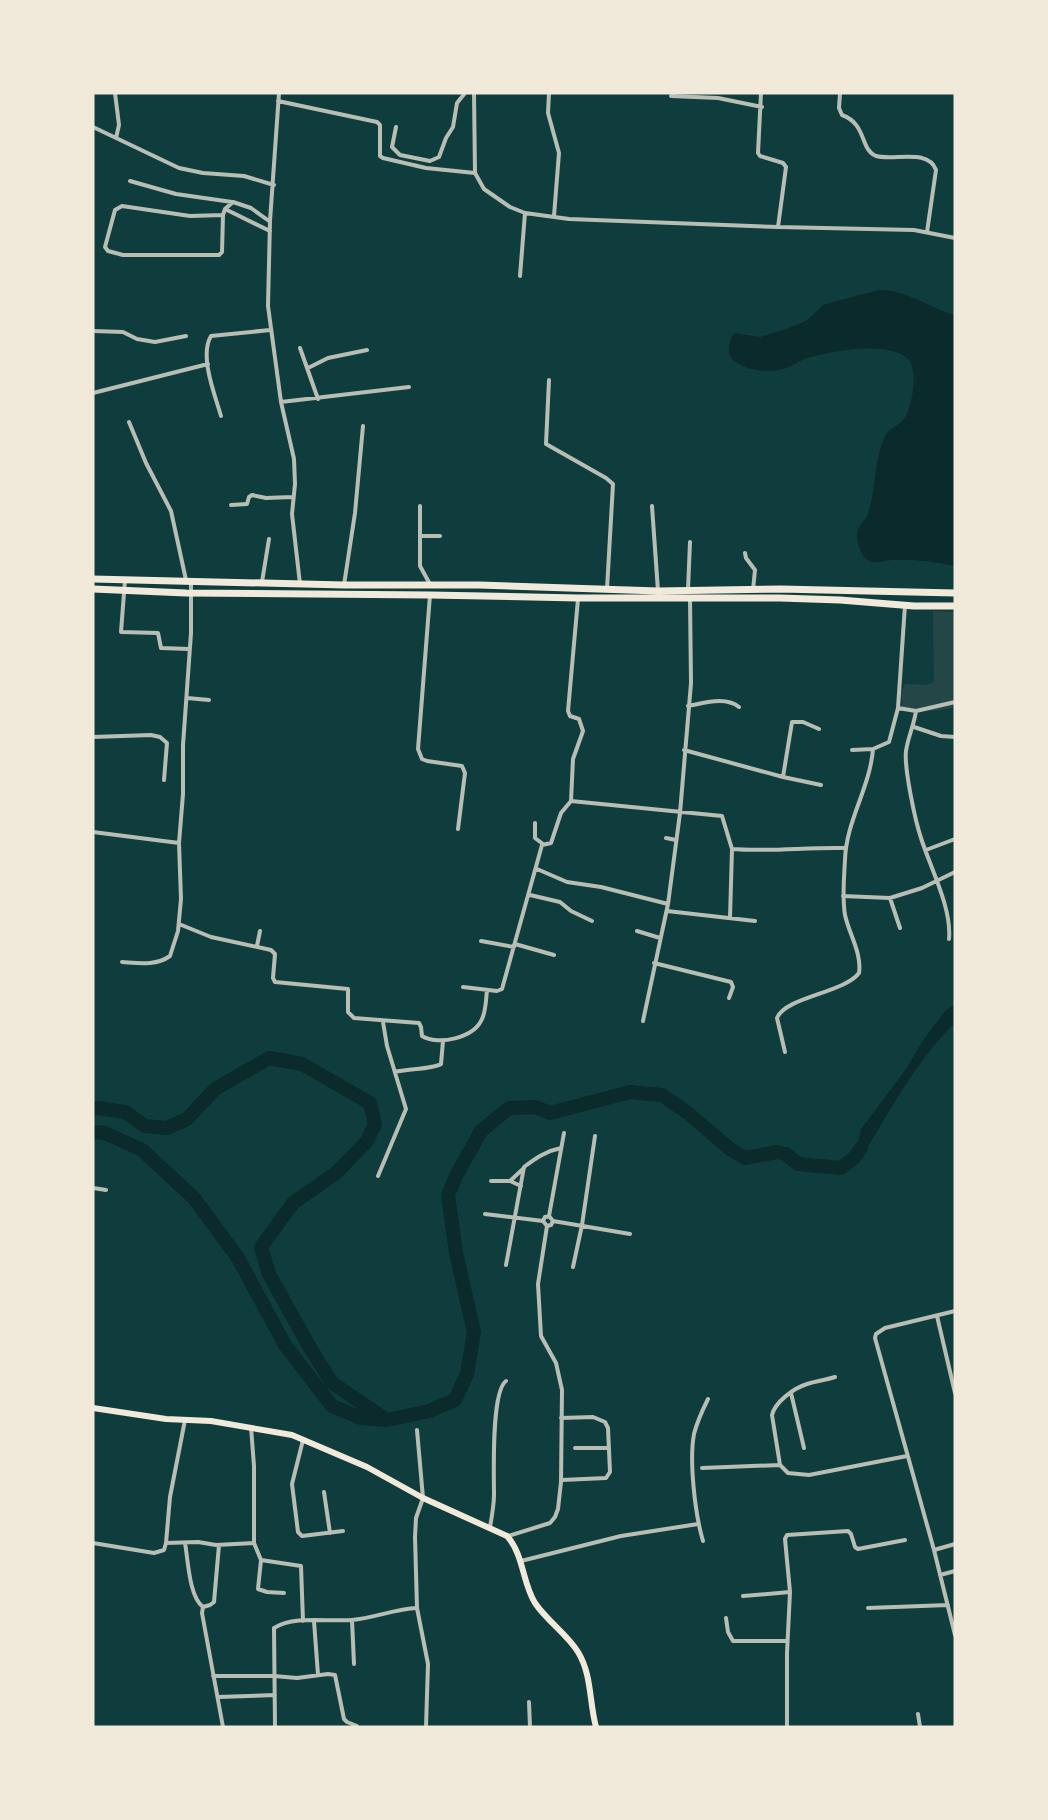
<svg xmlns="http://www.w3.org/2000/svg" width="1048" height="1820" viewBox="0 0 1048 1820" font-family="'Alegreya Sans',sans-serif">
<style>
.green{fill:#244646}
.water{fill:#0a2a2b}
.lines{fill:none;stroke-linecap:round;stroke-linejoin:round}
.river{stroke:#0a2a2b;stroke-width:14}
.minor{stroke:#b8beb3;stroke-width:4}
.secondary{stroke:#f1e9da;stroke-width:6}
.trunk{stroke:#f1e9da;stroke-width:7}
</style>
<rect width="100%" height="100%" fill="#0f3d3e"/>
<path class="green" d="M933,611l22,1v95c-19,5 -33,5 -52,1l-2,-15 4,-9 21,1 8,-3z"/>
<path class="water" d="M878,290c28,-1 51,18 77,25v251c-21,-4 -42,-7 -63,-6 -9,1 -19,5 -26,-1 -6,-5 -10,-18 -9,-26 1,-7 8,-12 11,-19 8,-25 6,-52 16,-76 4,-10 13,-11 19,-18 9,-10 16,-50 5,-61 -20,-19 -77,-8 -101,-1 -10,4 -18,11 -29,12 -14,3 -44,-1 -49,-17 -1,-6 1,-12 3,-17l3,-3 25,4 29,-9 17,-7 17,-16z
M955,1005v18c-27,25 -55,69 -74,102 -9,13 -15,27 -25,39l-8,-6 9,-12 4,-17 43,-57 20,-33 22,-29z"/>
<g class="lines">
<path class="river" d="M93,1109l5,-1 27,4 20,14 22,2 20,-9 28,-30 54,-31 33,6 68,39 5,21 -8,17 -31,32 -43,30 -32,44 8,27 40,72 23,37 55,37 42,-9 26,-11 12,-26 7,-42 -18,-79 -8,-58 8,-19 25,-45 28,-23 26,-1 15,6 80,-21 32,3 26,18 42,36 15,9 32,-6 9,2 12,10 43,4 13,-10 7,-10
M93,1132l12,1 37,17 52,48 44,60 47,87 47,61 29,12 25,2"/>
<path class="minor" d="M115,93l4,32 -3,13
M279,93l-9,128 -2,85 13,96 13,57 1,25 -3,30 8,70
M474,93l1,80
M549,93l-1,20 11,40 -5,63
M761,93l-3,60 2,3 23,7 3,4 -8,60
M840,93l-1,15 3,7c25,9 18,35 34,41 18,5 52,-8 60,14l-9,62
M671,96l47,2 44,9
M278,101l99,21 3,3v31l3,2 43,10 49,5 9,16 26,18 15,6 44,6 209,8 136,3 41,8
M93,127l86,41 24,5 41,3 30,9
M396,127l-4,20 8,8 30,6 9,-4 7,-19 7,-11 4,-24 8,-10
M130,181l46,13 56,8
M225,209l45,22
M223,215l-1,37 -3,3h-96l-15,-4 -3,-4 10,-37 7,-4 68,10 33,-1 2,-6 8,-7 18,6 18,13
M520,276l5,-63
M93,331l30,1 14,7 18,3 31,-6
M300,348l18,51
M308,368l20,-10 39,-8
M549,380l-3,64 60,34 7,6 -6,105
M93,393l115,-29
M281,402l128,-15
M221,416c-6,-21 -22,-60 -10,-80l59,-6
M129,422l17,41 25,48 15,69
M231,505l16,-1 2,-7 3,-2 14,3 26,-1
M420,506v60l11,20
M652,506l6,85
M422,536h18
M745,553l1,5 9,12 -2,20
M125,580l-4,52 37,1 3,15 28,1
M262,582l7,-43
M344,585l11,-72 8,-87
M688,590l2,-48
M430,595l-12,154 4,10 5,2 35,5 3,7 -7,56
M905,605l-7,103 18,3 39,-9
M187,698l22,2
M688,706c17,-3 37,-10 51,1
M916,711c-2,14 -8,26 -10,40 -2,17 9,69 15,87 9,29 31,70 28,101
M914,727l27,9 14,1
M93,737l58,-2 9,2 7,6 -3,37
M684,750l99,27 38,8
M852,750l21,-1
M783,777l9,-55h11l16,7
M571,801l151,15 10,33 -2,69
M535,823v15l8,6
M93,832l86,11
M666,838l10,2
M732,849c38,3 75,-2 113,-1
M926,850l29,-11
M537,869l30,13 34,5 67,17
M530,895l30,7 11,9 21,10
M843,896l47,2 32,-10 33,-16
M890,898l10,30
M667,911l88,10
M179,924l32,13 60,13 4,4 -2,24 2,4 73,7v23l6,6 65,5 2,4 1,9c16,10 52,2 60,-17 4,-8 4,-20 5,-29
M637,931l23,7
M481,941l33,6
M515,944l39,11
M257,946l3,-15
M122,962c16,1 34,4 48,-6l8,-25 3,-32 -2,-56 4,-49v-49l8,-112v-52
M654,963l77,19 2,5 -4,11
M463,987l34,4 5,-2 40,-144 9,-2 10,-30 10,-12 2,-42 10,-28 -4,-12 -9,-3 -2,-5 10,-112
M643,1021l25,-117 12,-91 11,-130 -1,-84
M785,1052l-8,-34c8,-21 67,-25 82,-45 3,-20 -10,-39 -14,-58 -3,-18 -1,-37 0,-55 1,-39 25,-72 28,-111l16,-7 9,-34
M395,1072c11,-3 39,-3 46,-8l2,-23
M378,1176l28,-67 -19,-63 -4,-24
M491,1181h19l11,5
M510,1181l14,-13
M93,1188l13,2
M485,1214l58,7 4,5 4,-1 2,-4 -4,-5 -4,1 -2,4
M549,1216l15,-83
M553,1221l77,13
M506,1265l18,-98c12,-9 22,-16 37,-19
M573,1267l9,-42 13,-89
M955,1311l-70,17 -9,6 -1,4 59,212 21,85
M937,1316l18,77
M835,1377c-9,3 -19,4 -28,7 -13,4 -32,18 -35,31l8,50 8,8 21,2 98,-19
M791,1393l13,55
M561,1418l32,-1 12,5 3,6 2,44 -4,6 -44,2
M185,1420l-15,77 -4,46 32,-1 18,3 38,-2
M251,1427l3,39v77l7,17 40,6 2,55
M417,1430l6,68 -7,20 -1,19 2,71 11,56 -2,63
M303,1440l-11,44 6,48 4,4 41,-5
M575,1448h34
M702,1468l78,-3
M324,1492l6,41
M490,1527c2,-11 4,-22 4,-32 0,-21 -3,-103 12,-114
M508,1536l42,-13 5,-6 3,-8 3,-27 1,-92 -6,-27 -15,-27 -3,-52 9,-58
M703,1541c-8,-27 -14,-80 -9,-107 3,-12 8,-23 14,-35
M93,1543l61,10 10,-3 2,-7
M185,1543c3,16 4,54 18,64
M219,1545l-5,57 -4,3 -7,2 -1,6 21,114
M934,1550l21,-6
M261,1560l-3,29 9,3 17,1
M521,1561l100,-25 77,-12
M940,1575l15,-4
M743,1596l47,-4
M868,1608l80,-3
M726,1618l2,14 5,9h54
M352,1620l2,44
M314,1621l4,54
M213,1676h61l23,2 31,-4 7,1 9,44 3,3 10,4
M218,1697l57,-2
M529,1702l1,25
M918,1714l2,13
M275,1727l-1,-99c20,-13 55,-6 78,-8 22,-2 43,-11 65,-12
M787,1727v-74l3,-61 -5,-53 2,-4 61,-4 3,3 4,13 3,2 47,-9"/>
<path class="secondary" d="M93,1408l73,11 45,2 81,14 75,32 56,31 84,38c17,19 15,46 28,67 12,18 32,31 43,49 14,23 11,49 18,75"/>
<path class="trunk" d="M93,579l251,6h135l179,6 123,-2 174,4
M93,589l93,4 244,2 148,3h202l60,2 74,6h41"/>
</g>
<rect width="1048" height="1820" fill="none" stroke="#f1e9da" stroke-width="189"/>
</svg>
